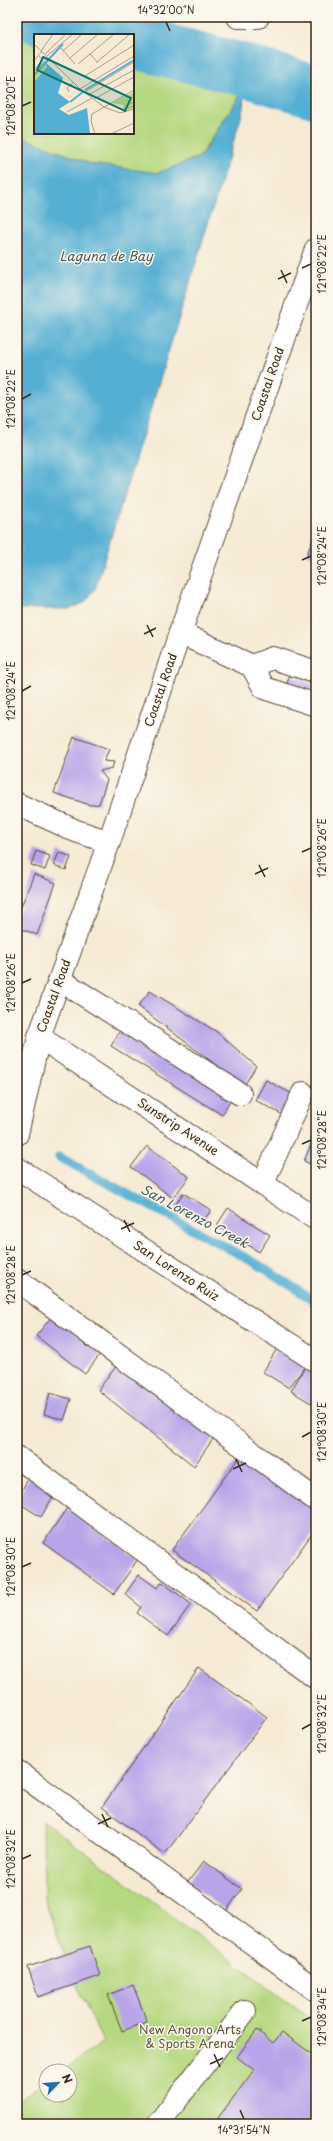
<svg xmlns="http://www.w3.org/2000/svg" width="333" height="2141" viewBox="0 0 333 2141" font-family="'Playpen Sans',sans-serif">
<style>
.green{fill:#b6d880;stroke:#78814f;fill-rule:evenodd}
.water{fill:#55afd3;stroke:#486c78}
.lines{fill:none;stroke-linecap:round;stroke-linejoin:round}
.stream{stroke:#55afd3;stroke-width:9}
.river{stroke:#55afd3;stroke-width:53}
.building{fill:#b8a4e9}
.minor-casing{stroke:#574739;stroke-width:24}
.major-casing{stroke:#574739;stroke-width:24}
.minor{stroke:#fff;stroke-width:22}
.major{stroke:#fff;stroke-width:22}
.ticks{fill:none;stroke:#3b2a1e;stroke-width:1.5}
.labels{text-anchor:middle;stroke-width:3;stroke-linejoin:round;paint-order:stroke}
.street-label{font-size:12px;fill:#3b2a1e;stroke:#fbf7ec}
.park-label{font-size:12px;fill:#5a5636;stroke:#fbf7ec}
.water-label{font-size:13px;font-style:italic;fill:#44595d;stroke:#fbf7ec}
.inset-river{fill:none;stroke:#55afd3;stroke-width:2}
.inset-road{fill:none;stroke:#ab9d8b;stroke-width:1}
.view{fill:#0f766e;fill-opacity:0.15;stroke:#0f766e;stroke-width:2}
.inset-edge{fill:none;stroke:#3b2a1e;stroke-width:2}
.neatline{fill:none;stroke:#3b2a1e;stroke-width:1.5}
.ticks-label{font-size:10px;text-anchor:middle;fill:#3b2a1e}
</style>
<rect width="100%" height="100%" fill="#fbf7ec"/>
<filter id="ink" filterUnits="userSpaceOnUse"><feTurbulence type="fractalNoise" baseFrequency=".025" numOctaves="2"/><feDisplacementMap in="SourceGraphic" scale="8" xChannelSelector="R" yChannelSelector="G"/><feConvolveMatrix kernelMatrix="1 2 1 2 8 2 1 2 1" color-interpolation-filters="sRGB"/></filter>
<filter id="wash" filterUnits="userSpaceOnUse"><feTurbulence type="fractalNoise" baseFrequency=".012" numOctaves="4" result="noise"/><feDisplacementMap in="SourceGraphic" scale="16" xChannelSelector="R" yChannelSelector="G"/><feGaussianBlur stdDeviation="0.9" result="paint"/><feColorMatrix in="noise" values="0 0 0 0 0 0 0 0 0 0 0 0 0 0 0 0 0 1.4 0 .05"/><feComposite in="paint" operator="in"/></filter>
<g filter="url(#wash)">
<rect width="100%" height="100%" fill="#f6ead4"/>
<path class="green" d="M17,17h139l93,41 -3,28 -47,71 -41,16 -67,-9 -74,-29zM35,35h98v98h-98z
M43,1821l273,202v101h-299v-23l29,-20v14h24v-24h-9l42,-29 -34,-74 -25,-70z"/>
<path class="water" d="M246,86l-4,28 -147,475 -11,14 -15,6h-52v-474l74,29 67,9 42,-16z"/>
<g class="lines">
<path class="stream" d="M59,1157l200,108 57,37"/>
<path class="river" d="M36,17l71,18
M133,42l107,27 76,23"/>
</g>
<g id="blocks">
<path class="building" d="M294,17h22v9z
M316,531v27l-9,-4z
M290,675l24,10 -6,13 -23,-9z
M74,737l35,12 -5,12 10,1 -2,6 -12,3 7,9 -8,24 -9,1 -36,-12z
M36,851l14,5 -5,14 -14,-5z
M59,852l12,5 -5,13 -12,-5z
M34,874l22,9 -19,52 -20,-8v-10z
M150,991l67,41 39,34 -12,20 -106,-80z
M121,1029l111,69 -10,17 -111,-69z
M266,1080l28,15 -11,20 -28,-15z
M316,1133v34l-12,-6z
M147,1146l42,31 -16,21 -42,-31z
M183,1193l28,17 -9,13 -27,-17z
M228,1208l42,27 -11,17 -42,-27z
M53,1315l48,38 -16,21 -49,-38z
M278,1347l28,18 -17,23 -26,-16z
M121,1360l97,72 -24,34 -96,-76z
M306,1365l10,7v34l-25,-15z
M50,1393l21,6 -7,21 -20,-6z
M240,1456l76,54v18l-59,83 -85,-61z
M33,1470l26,16 -18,31 -24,-15v-3z
M67,1508l71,51 -24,35 -71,-51z
M139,1575l18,13 5,-6 29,22 -23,32 -31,-23 4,-6 -16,-13z
M199,1668l68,49 -102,137 -63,-47z
M204,1861l38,28 -16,22 -38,-29z
M90,1946l10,30 -62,21 -10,-30z
M133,1985l14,37 -25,9 -14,-36z
M257,2030l16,13 9,-11 34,25v67h-90l-8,-6 36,-48 -17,-13z"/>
</g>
</g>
<g filter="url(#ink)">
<use href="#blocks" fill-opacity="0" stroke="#574739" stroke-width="1"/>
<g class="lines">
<defs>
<path id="minor" d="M238,17h20
M180,633l72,33 12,22 52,17
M252,666l21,-8 43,14
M17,804l59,27 33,11
M60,980l180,114
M39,1037l277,182
M17,1168l299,193
M263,1183l40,-90
M17,1280l299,220
M17,1457l299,221
M17,1771l299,219
M158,2124l87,-113"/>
<path id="major" d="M17,1134l22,-97 70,-195 71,-209 136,-384"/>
</defs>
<use href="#minor" class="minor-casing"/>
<use href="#major" class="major-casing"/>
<use href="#minor" class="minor"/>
<use href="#major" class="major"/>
</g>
</g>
<path class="ticks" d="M166,22l4,9M22,106l9,-4M302,268l9,-4M281,270l6,13M278,279l13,-6M22,399l9,-5M302,560l9,-4M147,625l6,12M144,634l12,-6M22,691l9,-5M302,852l9,-4M259,865l6,12M255,874l13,-6M22,983l9,-4M302,1144l9,-4M124,1220l6,12M121,1229l13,-6M22,1275l9,-4M302,1437l9,-5M236,1459l6,13M233,1469l13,-6M22,1567l9,-4M302,1729l9,-5M102,1814l6,13M98,1824l13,-6M22,1859l9,-4M302,2021l9,-4M214,2054l6,13M210,2064l13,-6M240,2110l4,9"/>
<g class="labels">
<g class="street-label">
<text transform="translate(268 384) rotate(-71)" y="4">Coastal Road</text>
<text transform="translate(161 690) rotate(-71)" y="4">Coastal Road</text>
<text transform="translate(54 996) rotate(-70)" y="4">Coastal Road</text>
<text transform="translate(178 1127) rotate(33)" y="4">Sunstrip Avenue</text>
<text transform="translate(176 1271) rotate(33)" y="4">San Lorenzo Ruiz</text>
</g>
<g class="park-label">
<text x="190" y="2034">New Angono Arts<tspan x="190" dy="14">&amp; Sports Arena</tspan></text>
</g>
<g class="water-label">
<text x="106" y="261">Laguna de Bay</text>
<text transform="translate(195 1216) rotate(28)" y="5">San Lorenzo Creek</text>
</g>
</g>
<g transform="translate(34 34)">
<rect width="100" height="100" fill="#f6ead4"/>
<path d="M10,27l3,6 -13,15v-10zM100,58v16l-10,4 -1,-7 -11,-2z" fill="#b6d880"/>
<path d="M11,28l18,16 -5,15 12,9 -11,7 10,6 18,-7 3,26h-56v-52l13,-15z" fill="#55afd3"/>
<path class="inset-river" d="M0,41l29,-31M51,56l49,-30M36,68l13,-10"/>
<path class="inset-road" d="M0,10l46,45 24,18 16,6 14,-4M27,14l14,16M7,17l12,-17M29,17l19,-17M11,20l21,-20M56,20l8,9M13,22l26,-22M36,24l28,-24M0,27l8,-10M63,28l33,-28M44,30l36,-30M0,36l9,-10 -5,-5M51,42l49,-31M46,55l54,-33M35,58l-2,-4 7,-6M51,58l49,-30M54,61l46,-25M60,65l40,-22M100,68l-7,3 1,3 6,-2M33,78l25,-14M61,100l-4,-13 1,-7 42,-24M77,100l23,-11"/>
<path class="view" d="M9,23l88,41 -6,13 -88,-41z"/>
<rect width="100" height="100" class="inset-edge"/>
</g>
<rect width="333" height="2141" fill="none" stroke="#fbf7ec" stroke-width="44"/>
<g transform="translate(58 2083) rotate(65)"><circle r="19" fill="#fbf7ec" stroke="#aea59a"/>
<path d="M0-3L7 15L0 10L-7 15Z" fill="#1f6fb2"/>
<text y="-6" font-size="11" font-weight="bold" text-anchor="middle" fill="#3b2a1e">N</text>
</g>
<rect x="22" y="22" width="289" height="2097" class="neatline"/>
<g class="ticks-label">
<text x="166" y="14">14°32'00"N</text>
<text transform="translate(11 106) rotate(-90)" y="4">121°08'20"E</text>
<text transform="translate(322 264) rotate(-90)" y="4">121°08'22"E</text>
<text transform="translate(11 399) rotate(-90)" y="4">121°08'22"E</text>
<text transform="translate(322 556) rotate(-90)" y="4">121°08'24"E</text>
<text transform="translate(11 691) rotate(-90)" y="4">121°08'24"E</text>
<text transform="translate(322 848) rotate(-90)" y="4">121°08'26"E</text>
<text transform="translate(11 983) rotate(-90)" y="4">121°08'26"E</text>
<text transform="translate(322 1140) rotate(-90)" y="4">121°08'28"E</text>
<text transform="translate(11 1275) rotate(-90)" y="4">121°08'28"E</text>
<text transform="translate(322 1432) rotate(-90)" y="4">121°08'30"E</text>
<text transform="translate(11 1567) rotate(-90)" y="4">121°08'30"E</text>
<text transform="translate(322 1724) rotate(-90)" y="4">121°08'32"E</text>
<text transform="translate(11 1859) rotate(-90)" y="4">121°08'32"E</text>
<text transform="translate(322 2017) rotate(-90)" y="4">121°08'34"E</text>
<text x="244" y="2134">14°31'54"N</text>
</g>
</svg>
